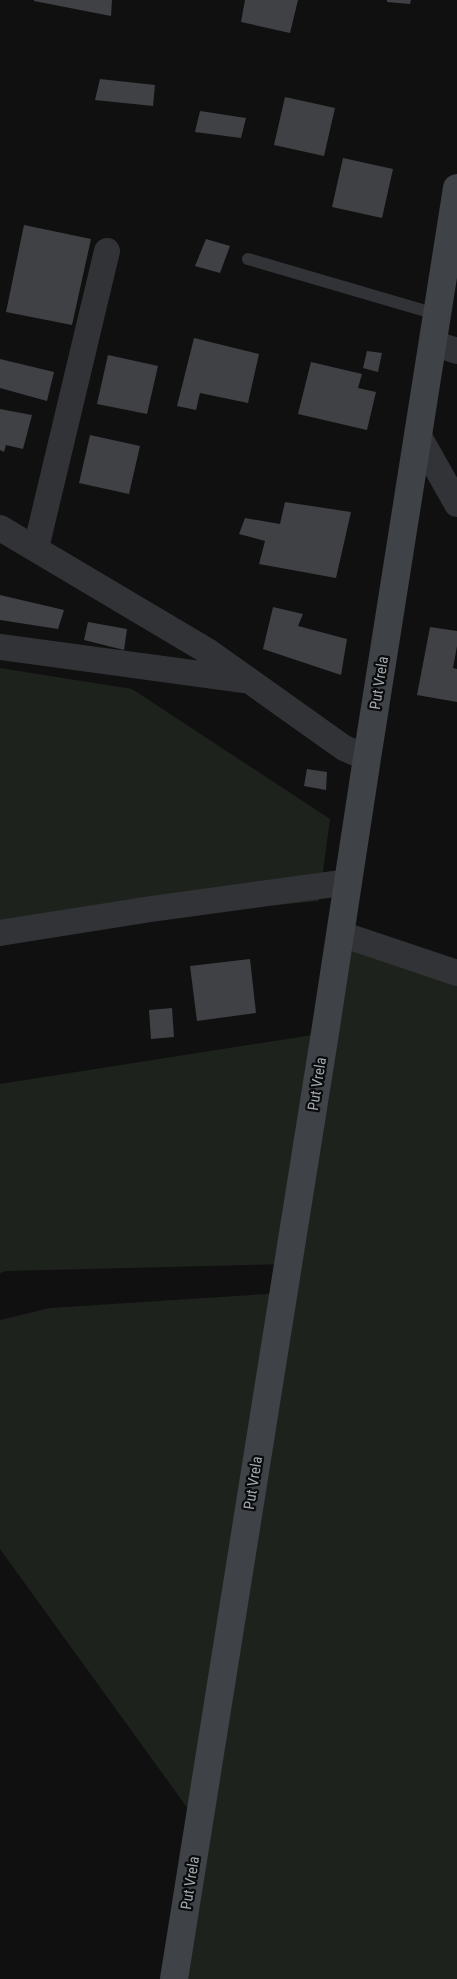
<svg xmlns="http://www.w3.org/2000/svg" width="457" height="1979" viewBox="0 0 457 1979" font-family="'Roboto Condensed',sans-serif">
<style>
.green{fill:#1d231c}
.building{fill:#3f4144}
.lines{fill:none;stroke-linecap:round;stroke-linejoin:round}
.lane{stroke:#313336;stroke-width:12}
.street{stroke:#313336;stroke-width:26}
.secondary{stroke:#3f4246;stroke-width:28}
.labels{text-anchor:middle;stroke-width:4.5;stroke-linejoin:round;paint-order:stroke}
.street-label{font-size:15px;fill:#a1aab1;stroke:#0b0b0c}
</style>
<rect width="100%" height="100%" fill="#101011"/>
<path class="green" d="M0,668l132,21 198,130 -11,82 -319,31z
M341,934l116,39v1006h-283l25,-155 -199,-275v-229l50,-12 233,-15 5,-29 -282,7 -6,2v-189l325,-51z"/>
<path class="building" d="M34,0h78l-1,16 -77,-15z
M245,0h53l-8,33 -49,-11z
M387,0h24l-1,4 -23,-2z
M100,79l55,6 -2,21 -58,-6z
M285,97l50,11 -11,48 -50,-11z
M200,111l46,7 -5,20 -46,-6z
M343,158l50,11 -11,49 -50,-11z
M24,225l67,14 -19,86 -66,-13z
M206,239l24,7 -10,27 -25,-7z
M194,338l65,16 -11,49 -48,-10 -4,17 -19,-4z
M367,351l15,2 -4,19 -15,-4z
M108,355l50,11 -11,48 -50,-10z
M0,359l54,13 -7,29 -47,-13z
M311,362l51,12 -4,14 18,4 -9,38 -69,-16z
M0,409l32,6 -9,34 -17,-4 -2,7 -4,-2z
M90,435l50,11 -11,48 -50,-11z
M285,502l66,10 -15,66 -77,-14 6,-23 -26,-7 6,-16 35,6z
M0,595l64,15 -6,19 -58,-9z
M273,607l30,7 -5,12 49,13 -6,36 -78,-26z
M88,622l39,7 -3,21 -40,-10z
M430,627l27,4v15l-4,22 4,1v33l-40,-7z
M307,769l20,3 -1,18 -22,-4z
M250,959l6,54 -59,8 -7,-55z
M172,1008l2,29 -23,2 -2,-29z"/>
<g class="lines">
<path class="lane" d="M248,259l188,55"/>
<path class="street" d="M433,343l24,8
M418,435l39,69
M0,528l209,124 135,96 23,10
M36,548l71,-297
M0,647l244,33
M0,933l151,-24 198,-27
M341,934l116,39"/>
<path class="secondary" d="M174,1979l151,-946 42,-275 90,-570"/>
</g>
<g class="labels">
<g class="street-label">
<text transform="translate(379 683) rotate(-81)" y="5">Put Vrela</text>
<text transform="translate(317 1084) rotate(-81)" y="5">Put Vrela</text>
<text transform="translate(253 1483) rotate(-81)" y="5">Put Vrela</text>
<text transform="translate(190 1883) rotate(-81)" y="5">Put Vrela</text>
</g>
</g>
</svg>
